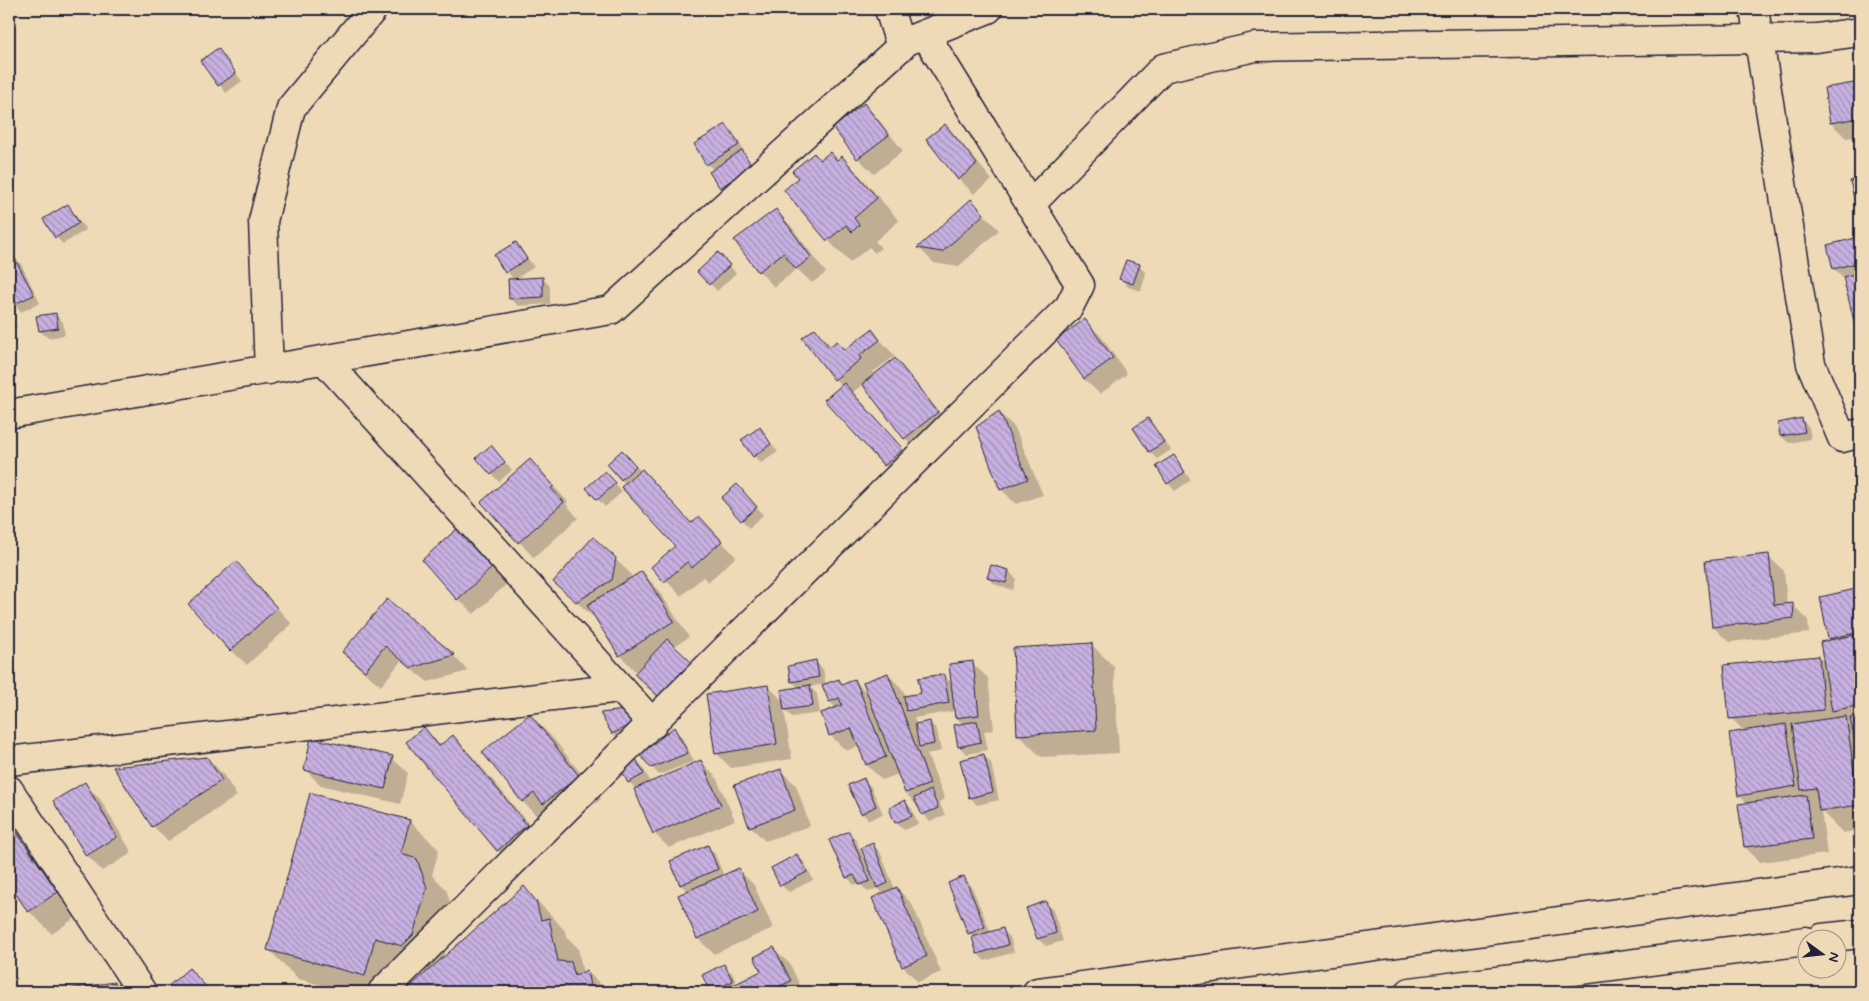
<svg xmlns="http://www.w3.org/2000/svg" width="1869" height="1001" viewBox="0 0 1869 1001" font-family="Mynerve,sans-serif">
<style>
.shadow{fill:#0003}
.building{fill:url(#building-back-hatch);stroke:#22223b}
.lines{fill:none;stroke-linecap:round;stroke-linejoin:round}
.minor-casing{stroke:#22223b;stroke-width:31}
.tertiary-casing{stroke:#22223b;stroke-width:31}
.minor{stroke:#efdab8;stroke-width:28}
.tertiary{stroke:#efdab8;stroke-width:28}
</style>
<defs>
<pattern id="building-back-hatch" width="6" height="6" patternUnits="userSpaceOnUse" patternTransform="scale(1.25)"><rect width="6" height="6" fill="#c8b1e1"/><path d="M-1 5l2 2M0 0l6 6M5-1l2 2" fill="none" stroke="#a290b8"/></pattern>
</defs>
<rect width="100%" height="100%" fill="#efdab8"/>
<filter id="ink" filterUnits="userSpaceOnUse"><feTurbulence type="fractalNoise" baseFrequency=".02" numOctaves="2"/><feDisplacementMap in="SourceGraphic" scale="10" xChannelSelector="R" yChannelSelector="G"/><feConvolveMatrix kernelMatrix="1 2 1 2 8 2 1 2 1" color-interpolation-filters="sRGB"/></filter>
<g filter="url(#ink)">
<path class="shadow" d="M920,9h34l-22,12z
M218,50l24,31 -16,12 -24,-31z
M1860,83v53l-14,2 -15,-15 -6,-34z
M864,105l15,15 24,31 -29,23 -16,-16 -23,-30z
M726,125l8,8 11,20 -1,1 15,20 -30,21 -8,-8 -7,-17 -7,-6z
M945,125l15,16 32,39 -18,14 -15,-15z
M842,158l22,22 35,41 -24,20 6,7 -6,5 -6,-6 -19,16 -22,-23 -28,-62 20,-17h17z
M971,201l28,29 -41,37 -24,-4 -15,-15z
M68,205l18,25 -23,14 -7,-7z
M776,210l15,16 35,47 -14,10 -15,-14 -23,18 -15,-16z
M1860,238v102l-14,-60 -12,-11 -5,-23z
M516,243l18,24 -20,13 -18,-24z
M718,254l18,19 -19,18 -18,-19z
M13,256l8,8 19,39 -19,9 -12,-16v-38z
M1139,265l7,8 -5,18 -13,-4 -7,-8z
M542,278l8,8v18l-32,2 -8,-8z
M55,314l8,8 2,13 -17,3 -8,-7z
M9,318l8,8 -8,7z
M1085,321l16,15 26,38 -27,20 -16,-15z
M815,330l17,17 13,4 27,-20 23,25 -22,16 3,3 19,-15 15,15 42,53 -32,25 -15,-15 -42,-54 -11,9 65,72 -17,15 -15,-15 -43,-79 -7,-7z
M999,412l16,16 28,67 -27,9 -15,-15z
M1148,419l23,31 -14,9 -8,-8z
M1802,420l7,7 2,12 -22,4 -8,-7 -2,-12z
M760,429l18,23 -17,11 -7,-7z
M498,454l14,16 -13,12 -7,-8z
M1174,457l17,23 -16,11 -7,-8z
M629,459l63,65 22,9 22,24 -28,25 -5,-5 -22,19 -28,-29 24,-21 -56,-67z
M530,460l38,42 -2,2 12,14 -44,40 -51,-56z
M612,480l10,12 -17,15 -17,-19z
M745,493l18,22 -14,13 -7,-8z
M475,544l34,38 -35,32 -16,-15z
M1768,556l16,15 3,34 5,-1 16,16 1,13 -80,9 -16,-15z
M615,559l16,15 -1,6 12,-8 15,16 32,49 -54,34 -15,-16 -25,-40 -3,1 -37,-34z
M236,563l56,61 -45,41 -16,-15z
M992,566l17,5 7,8 -3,11 -17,-5 -8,-7z
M1860,589v241l-17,3 -22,-22 6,43 -67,8 -15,-15 -5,-42 8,-1 -9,-9 6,-63 -14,-14 88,-61 6,6 7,-22 -3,-3 -8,-40z
M387,601l67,55 14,15 -40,11 -27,-21 -20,25 -22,-18 -15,-16z
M1092,645l22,22 5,86 -78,4 -23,-23z
M815,661l8,8 3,16 12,-5 6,5 11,-4 14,14 19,-21 15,16 3,7 17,-3 20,-19 10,9 19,-21 16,15 6,52 -10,1 4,19 -21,4 -8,-7 -4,-21 8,-1 -7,-8 -1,-6 -41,7 3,7 13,-3 7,8 4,21 -14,3 18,45 -6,3 6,13 -15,7 -24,-29 -7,-19 -17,6 -15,-15 -8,-19 -13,5 -16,-16 7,-26 -7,-7 -7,-18 -13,3 7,7 3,19 -28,4 -8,-8 8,50 -61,9 -15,-15 52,-67 16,16 15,-14 -7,-7z
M625,712l7,7 7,12 -19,10 -7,-8z
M530,715l23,23 48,61 -35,27 -21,-2 -23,-23z
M424,729l17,17 12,-10 22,23 74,89 -29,24 -23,-22z
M674,729l7,7 13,25 -35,14 -7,-8z
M983,755l8,8 8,37 -22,5 -7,-8z
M207,758l16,16 14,22 -69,45 -15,-15z
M392,758l16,15 -8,31 -80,-19 -15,-16z
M634,758l8,8 9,17 50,-22 15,16 19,43 -66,28 -15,-15 -18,-44 -7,-7z
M780,770l16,15 14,41 -45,15 -15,-15z
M864,779l7,8 12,27 -14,6 -7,-7z
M85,784l15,15 32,54 -30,18 -15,-16z
M905,802l7,7 6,15 -14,6 -8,-7 -6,-14z
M9,821l18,18 52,76 -27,19 -23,-23 -20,-27z
M410,821l29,29 -7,25 14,14 9,29 -12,41 81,-71 29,29 12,14 1,5 12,12 5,25 4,-2 21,21h-202l21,-19 -23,-6 -7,25h-48l-51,-13 -29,-29z
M849,833l7,7 9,20 8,-15 7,7 15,37 2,-1 15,16 29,68 -23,10 -15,-16 -19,-72 -6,-6 -10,4 -9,-9 -5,2 -7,-8z
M707,846l8,8 9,22 15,-6 15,15 19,43 -59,26 -16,-15 -19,-43 9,-4 -7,-7 -9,-24z
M797,855l8,8 8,17 -24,12 -8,-7z
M964,878l7,7 20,48 11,-3 8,7 4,15 -29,9 -7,-7 -5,-17 -4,-4z
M1046,903l7,7 10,31 -17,5 -8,-7 -10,-30z
M774,949l16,15 13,28 -92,-1 13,-25 8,7 5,11 26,-12z
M115,984l8,8h-67z"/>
<path class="building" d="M218,48l18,25 -18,13 -18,-25z
M1860,82v36l-30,5 -6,-35z
M864,103l25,32 -32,24 -24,-31z
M726,124l13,21 -33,20 -12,-21z
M945,124l32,40 -19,16 -32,-41z
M742,150l10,16 -32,22 -11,-16z
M830,152l7,8 5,-4 35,42 -23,20 5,7 -7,7 -6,-7 -19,16 -43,-51 14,-12 -6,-7 22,-18 6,7z
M1860,179v44l-10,-42z
M971,199l13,15 -42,38 -25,-4z
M68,204l11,19 -24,15 -12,-19z
M776,209l35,48 -15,12 -13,-16 -25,19 -24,-32z
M1860,237v27v-2l-27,7 -6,-24z
M516,242l11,17 -22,14 -11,-18z
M718,252l12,13 -21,20 -12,-13z
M13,255l21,40 -22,10 -3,-7v-41z
M1126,260l14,4 -7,20 -14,-5z
M1860,272v73l-17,-68z
M543,277v20l-34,2 -1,-20z
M56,313l2,15 -19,3 -3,-15z
M1085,319l28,39 -29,21 -28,-39z
M815,328l14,19 8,-6 7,9 28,-21 8,11 -21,16 2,3 -27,21 -32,-42z
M895,358l43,54 -34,27 -42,-55z
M844,383l59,66 -19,17 -60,-66z
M999,411l29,68 -28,11 -24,-63z
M1148,418l16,24 -15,10 -16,-24z
M1802,418l3,14 -25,4 -2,-13z
M760,427l11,17 -18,13 -12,-17z
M491,445l14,17 -14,13 -15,-17z
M622,450l14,16 -15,14 -14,-16z
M1174,455l11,17 -18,12 -11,-18z
M530,459l24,27 -3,2 13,14 -46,41 -37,-41z
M642,469l49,54 8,-7 23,25 -30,27 -5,-6 -23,20 -13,-15 24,-21 -54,-59z
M605,471l11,12 -19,17 -11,-12z
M737,484l20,23 -16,14 -20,-23z
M459,527l35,39 -37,34 -35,-40z
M593,537l23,21 -4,22 -36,22 -23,-20z
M1769,554l5,51 19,-2 1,15 -82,9 -7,-66z
M236,561l41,47 -47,43 -42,-47z
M991,565l18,5 -3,13 -19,-5z
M642,571l32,50 -55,35 -32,-51z
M1860,588v44l-32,7 -8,-42z
M387,599l68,56 -44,13 -26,-22 -20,25 -23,-19z
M1860,634v71l-28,6 -12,-69z
M667,639l26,25 -32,35 -27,-25z
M1092,643l4,87 -79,5 -4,-87z
M1819,656l5,54 -95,9 -5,-54z
M816,660l3,17 -28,5 -3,-16z
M973,661l6,54 -24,3 -6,-54z
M888,673l42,111 -25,9 -42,-111z
M944,674l5,29 -43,8 -2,-15 17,-3 -3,-15z
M839,679l3,6 13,-6 31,78 -20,8 -15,-37 -22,8 -8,-23 21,-8 -3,-7 -10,4 -7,-17z
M768,685l9,59 -62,10 -9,-60z
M810,685l3,21 -29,4 -3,-20z
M625,710l7,14 -20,10 -12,-21z
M530,714l49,62 -36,28 -9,-11 -12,9 -40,-50z
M1846,716l13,89 -40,6 -3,-23 -15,2 -9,-66z
M1860,716v47l-10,-45z
M930,721l4,23 -15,3 -4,-23z
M977,721l4,21 -23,5 -4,-22z
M1786,724l10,62 -58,10 -9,-63z
M424,727l15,19 14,-11 74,90 -30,26 -91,-109z
M674,727l14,26 -37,15 -11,-13z
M311,738l82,18 -8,33 -81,-19z
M984,754l9,38 -24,6 -9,-38z
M207,757l15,23 -70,47 -39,-60z
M635,757l9,17 -16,9 -9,-17z
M701,760l20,45 -68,29 -19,-45z
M781,769l14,41 -46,17 -15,-42z
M864,778l12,28 -15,8 -13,-29z
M85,782l32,55 -31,19 -33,-55z
M931,790l7,18 -16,7 -8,-17z
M310,793l100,27 -9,34 16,5 10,29 -14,47 -11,11 -27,-8 -10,38 -98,-26z
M1806,795l6,44 -68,8 -6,-43z
M905,800l7,16 -17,7 -6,-15z
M9,821l49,71 -30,20 -19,-28z
M849,831l21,50 -11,4 -5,-10 -8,3 -17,-38z
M873,843l15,40 -11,5 -16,-40z
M708,845l10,24 -38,16 -10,-24z
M797,854l10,18 -27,14 -9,-18z
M739,868l19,44 -61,27 -19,-44z
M964,876l21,51 -17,7 -20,-51z
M524,886l12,15 5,19 8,-2 9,43 13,1 4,14 12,-6 4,22h-187z
M897,887l30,69 -25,11 -30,-69z
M1046,901l10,32 -19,6 -11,-31z
M1003,928l5,17 -31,9 -5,-17z
M774,947l17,34 -24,11h-42l-1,-2 37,-19 -7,-14z
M724,964l9,17 -23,11 -8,-17z
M189,968l22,24h-43l-3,-3z
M115,982l1,10h-68z"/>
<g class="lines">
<defs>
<path id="minor" d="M889,9l12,38
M1754,9l57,355 31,74 18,-5
M1030,205l133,-137 92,-21 561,-9 44,-6
M325,361l328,363
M269,370l-6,-149 28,-113 82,-99
M9,414l602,-104 296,-269 81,-32
M9,761l611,-73
M9,790l133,202
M382,992l687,-685 11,-22 -155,-251"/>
<path id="tertiary" d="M1822,938l38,-4
M1037,992l823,-112
M1410,992l396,-51"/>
</defs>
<use href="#minor" class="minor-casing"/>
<use href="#tertiary" class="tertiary-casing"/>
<use href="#minor" class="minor"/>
<use href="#tertiary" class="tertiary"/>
</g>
</g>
<rect width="1869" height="1001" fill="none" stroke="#efdab8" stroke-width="30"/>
<rect x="15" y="15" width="1839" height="971" fill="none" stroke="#22223b" stroke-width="2" filter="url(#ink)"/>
<g transform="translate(1822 954) rotate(105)"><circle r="24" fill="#efdab8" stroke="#9d9086"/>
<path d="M0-4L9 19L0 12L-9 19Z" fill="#22223b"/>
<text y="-8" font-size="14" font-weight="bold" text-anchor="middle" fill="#22223b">N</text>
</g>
</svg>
